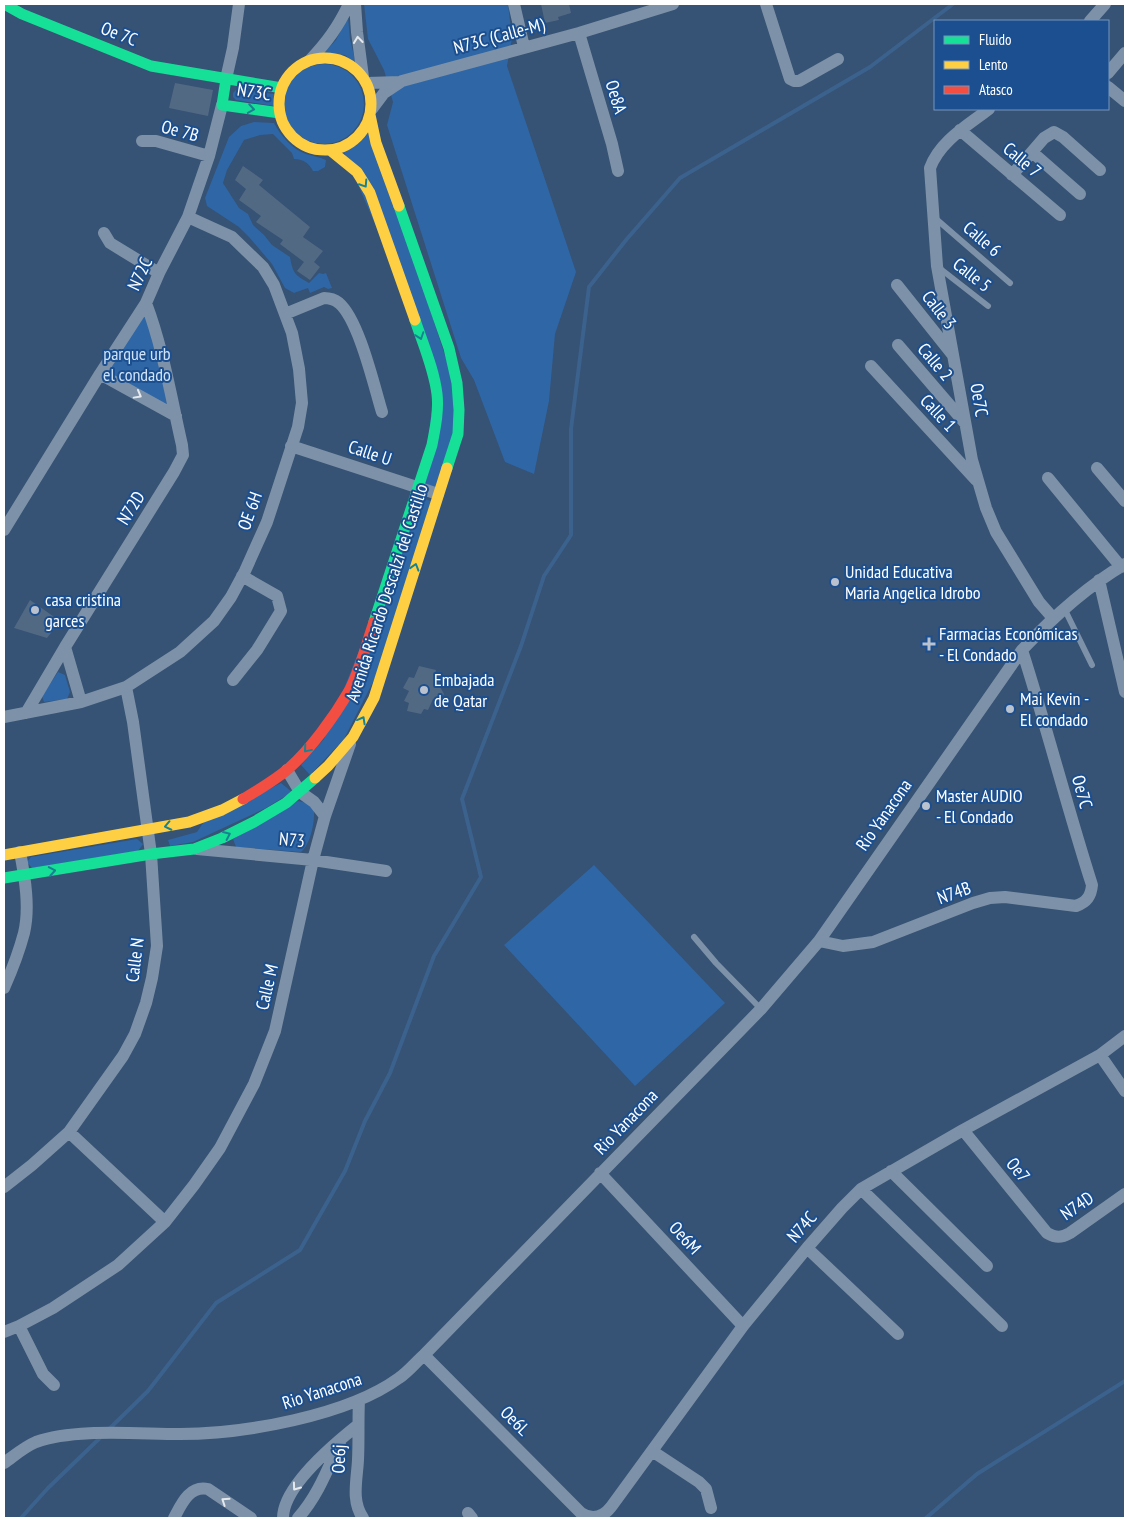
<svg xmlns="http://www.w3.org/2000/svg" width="1129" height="1522" viewBox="0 0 1129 1522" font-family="'PT Sans Narrow',sans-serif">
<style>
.green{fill:#2f66a5}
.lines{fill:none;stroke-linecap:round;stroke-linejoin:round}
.stream{stroke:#3b618d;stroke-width:4}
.building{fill:#526984}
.lane{stroke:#7d92a8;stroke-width:6}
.street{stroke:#7d92a8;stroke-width:12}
.fast{stroke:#16e098;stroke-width:11}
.slow{stroke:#ffcf43;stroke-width:11}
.jam{stroke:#f24e42;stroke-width:11}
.oneway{stroke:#e5e9ee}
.oneway2{stroke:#198292}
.poi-dot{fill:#b9c2ce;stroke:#1b4f8f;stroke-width:2}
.labels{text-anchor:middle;stroke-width:4;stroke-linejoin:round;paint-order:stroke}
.street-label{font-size:18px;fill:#fff;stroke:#1b4f8f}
.park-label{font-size:18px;fill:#cfe3fa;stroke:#1b4f8f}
.poi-label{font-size:18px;fill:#fff;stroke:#1b4f8f;text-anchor:start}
</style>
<rect width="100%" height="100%" fill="#365274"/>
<path class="green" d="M364,4h144l4,34 -5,28 69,206 -21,62 -6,67 -15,73 -29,-12 -31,-82 -13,-22 -74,-233 6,-23 -9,-32 -16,-31z
M348,16l2,23 6,25 -11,-9 -21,-2 12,-13z
M284 104a40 40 0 1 1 80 0a40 40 0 1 1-80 0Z
M237,89l37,5v12l-38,-6 -3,-3v-4z
M254,122l20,1c7,13 18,26 32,31 7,2 13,3 20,6l-1,7 -7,4h-5c-4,-8 -10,-12 -19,-12l-2,-6 -19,-19 -13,1 -16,5 -17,30 -4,13 16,25 9,6 5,11 11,10 8,10 18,12c3,17 5,18 19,26l10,-10 4,1 3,-1 6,15 -4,1 -4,-2 -14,6 -2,-5 -14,5 -9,-5 -13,-24 -23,-27 -10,-10 -32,-21 -2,-8 24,-61 12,-11z
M370,126l84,257 -1,51 -18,54 -11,-4 12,-118 -92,-214 14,-10z
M146,303l30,113 -76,-42z
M420,497l11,4 -53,171 -34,67 -34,36 -9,-10 23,-26z
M58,672l7,3 5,17 -3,7 -23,3 -2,-6z
M281,783l11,9 -26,16 -73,34 -23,4 -2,-6 29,-8 6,-9z
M298,801l9,2 7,6c1,12 -3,35 -13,43l-65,-5 -3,-8z
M137,839l6,5 -5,7 -106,17 -5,-6 4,-5z
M594,865l131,138 -90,83 -131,-141z"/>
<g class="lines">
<path class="stream" d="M108,1430l40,-39 68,-88 84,-53 45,-79 20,-50 25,-48 44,-117 47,-79 -19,-78 59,-153 23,-70 27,-41v-106l18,-142 37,-47 54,-62 190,-111 83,-63
M21,1518l27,-30 53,-51
M926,1518l51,-44 148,-93"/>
</g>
<path class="building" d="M541,4h28l2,9 -13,4 1,3 -14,3z
M175,83l38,7 -5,26 -39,-8z
M243,166l20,14 -4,5 51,42 -7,10 20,14 -9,11 6,5 -10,13 -13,-9 7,-9 -24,-18 3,-4 -27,-18 5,-6 -22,-16 7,-11 -11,-9z
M30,600l30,21 -13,17 -33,-10z
M419,666l17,4 -2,7 7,2 -2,6 5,9 -3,5h-8l-5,11 -4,-1 -3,5 -14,-3 2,-8 -5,-2 5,-10 -6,-3 6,-11 5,1z"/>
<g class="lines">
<path class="lane" d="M935,218l75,65
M938,267l50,39
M1064,608l28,57
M694,937l22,26 45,46"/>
<path class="street" d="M355,4l2,28 6,45
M514,4l10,43
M766,4l24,75 4,2h5l39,-22
M1090,21l15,-17
M579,33l33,111 6,27
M310,60c17,-18 28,-33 39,-56
M1108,73l17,-20
M226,79l7,-31 6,-44
M367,83l33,-1
M1108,87l17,14
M372,109l12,-16 18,-12 177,-48 94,-29
M989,109c-22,17 -49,32 -59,59l7,98 35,194 14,48 10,24 43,70 14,16
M960,130l100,85
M142,141h14l53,15
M1032,152l48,42
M1012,175l32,-37 10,-6 9,5 37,33
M104,233l6,10 49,30
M897,285l55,69
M285,314l39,-16c6,0 10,1 15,5 20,17 35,83 43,109
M898,345l67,78
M871,366l105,114
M100,374l76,42
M291,446l147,48
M1097,468l28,33
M1048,478l73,89
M4,530l96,-156 46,-71 13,-30 29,-56 21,-61 13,-51
M1099,580l26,112
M65,647l16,55
M233,680l24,-30 24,-39 -4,-15 -35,-20
M26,713l39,-66 109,-175 9,-17 -1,-10c-11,-48 -19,-97 -36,-142
M4,717l77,-15 45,-15 54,-35 34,-31 17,-24 14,-26 22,-49 31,-95 4,-24 -3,-34 -7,-36 -18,-48 -11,-18 -31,-30 -44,-20
M287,770l13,22 14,10 11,14
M197,849l116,11 73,11
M819,941l24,5 30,-4 100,-39 17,-5 15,-1 71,9c11,-4 15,-10 16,-21 -25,-78 -45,-157 -70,-235
M4,988c8,-18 15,-36 20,-55 6,-25 1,-55 -4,-81
M1100,1055l25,36
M963,1130l84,103c9,5 14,5 23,0l55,-39
M69,1132l96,90
M891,1171l96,95
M600,1173l143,153
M4,1187l28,-22 37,-33 54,-76 12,-22 11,-31 6,-25 5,-32 -6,-92 -18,-132 -7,-35
M861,1189l141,137
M807,1248l91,86
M19,1326l24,48 11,11
M4,1332l15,-6 34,-18 65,-43 47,-43 29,-37 26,-37 34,-64 21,-53 38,-171 12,-44 25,-72
M424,1355l157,158c12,8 22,4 30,-6l132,-181 64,-78 35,-40 19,-19 102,-59 137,-75 25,-19
M359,1400c-1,20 0,40 -1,60 -1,20 -7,41 5,58
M652,1451l47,31 7,7 5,19
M4,1463c10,-7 20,-16 32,-21 39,-14 101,-8 144,-8 63,0 167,-18 219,-56 9,-6 16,-15 25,-23l337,-346 58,-68 203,-291c31,-33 64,-63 103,-86
M468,1513l4,5
M174,1518c7,-13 15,-33 34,-29l43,29
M283,1518c0,-32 51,-74 75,-93
M298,1518c20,-22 30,-50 42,-76"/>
<path class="fast" d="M4,4l18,10 129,52 131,22
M226,79l-4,26 58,8
M399,206l50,142 8,35 2,27 -1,24 -11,34
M374,622l58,-177c3,-16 7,-34 5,-51 -3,-25 -14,-50 -22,-74
M4,878l147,-24 43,-5 28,-11 32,-16 32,-19 29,-25"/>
<path class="slow" d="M279 104a46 46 0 1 1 92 0a46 46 0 1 1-92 0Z
M370,115l6,28 23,63
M330,150l27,22 13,21 45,127
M315,778l13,-12 25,-29 21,-39 73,-230
M4,855l185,-33 33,-12 21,-11"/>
<path class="jam" d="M243,799c15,-9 31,-18 45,-30 22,-19 46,-52 61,-78 11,-21 17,-46 25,-69"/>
</g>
<defs><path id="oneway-chevron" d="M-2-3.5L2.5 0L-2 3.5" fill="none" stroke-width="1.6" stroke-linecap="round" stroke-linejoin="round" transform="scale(1.25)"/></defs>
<g class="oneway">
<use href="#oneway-chevron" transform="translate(358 40) rotate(-96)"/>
<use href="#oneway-chevron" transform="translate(138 395) rotate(29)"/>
<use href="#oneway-chevron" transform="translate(296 1487) rotate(126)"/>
<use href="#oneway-chevron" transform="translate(225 1501) rotate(-146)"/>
</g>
<g class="oneway2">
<use href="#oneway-chevron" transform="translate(251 109) rotate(9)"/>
<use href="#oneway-chevron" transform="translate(364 184) rotate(57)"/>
<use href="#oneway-chevron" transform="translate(420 336) rotate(71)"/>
<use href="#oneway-chevron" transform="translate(415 567) rotate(-73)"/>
<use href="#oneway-chevron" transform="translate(362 720) rotate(-61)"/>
<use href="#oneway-chevron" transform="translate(307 749) rotate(130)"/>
<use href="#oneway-chevron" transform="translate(168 826) rotate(168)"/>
<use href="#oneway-chevron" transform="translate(227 835) rotate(-25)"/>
<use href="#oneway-chevron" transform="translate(52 871) rotate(-10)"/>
</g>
<g class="poi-dot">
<circle cx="835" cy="582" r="5"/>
<circle cx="35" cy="610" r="5"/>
<path d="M926.5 636.5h5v5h5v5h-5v5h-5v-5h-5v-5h5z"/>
<circle cx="424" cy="690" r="5"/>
<circle cx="1010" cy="709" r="5"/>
<circle cx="926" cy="806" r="5"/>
</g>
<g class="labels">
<g class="street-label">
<text transform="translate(119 34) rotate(21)" y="6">Oe 7C</text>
<text transform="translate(499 36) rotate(-15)" y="6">N73C (Calle-M)</text>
<text transform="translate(254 92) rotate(9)" y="6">N73C</text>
<text transform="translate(616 97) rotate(73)" y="6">Oe8A</text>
<text transform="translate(180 131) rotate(15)" y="6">Oe 7B</text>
<text transform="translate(1022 160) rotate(40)" y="6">Calle 7</text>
<text transform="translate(982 239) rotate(41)" y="6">Calle 6</text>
<text transform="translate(140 274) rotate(-65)" y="6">N72C</text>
<text transform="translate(972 275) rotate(38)" y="6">Calle 5</text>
<text transform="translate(939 310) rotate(52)" y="6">Calle 3</text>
<text transform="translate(935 362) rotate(50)" y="6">Calle 2</text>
<text transform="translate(979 400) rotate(80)" y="6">Oe7C</text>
<text transform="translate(938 413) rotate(47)" y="6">Calle 1</text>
<text transform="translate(370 453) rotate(18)" y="6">Calle U</text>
<text transform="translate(131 508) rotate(-58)" y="6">N72D</text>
<text transform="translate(250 511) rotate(-70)" y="6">OE 6H</text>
<text transform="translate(387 593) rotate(-72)" y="6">Avenida Ricardo Descalzi del Castillo</text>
<text transform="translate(1082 792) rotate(75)" y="6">Oe7C</text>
<text transform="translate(884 815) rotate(-55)" y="6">Rio Yanacona</text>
<text transform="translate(292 840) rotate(5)" y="6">N73</text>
<text transform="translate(954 893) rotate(-20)" y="6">N74B</text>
<text transform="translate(135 960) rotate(-83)" y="6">Calle N</text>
<text transform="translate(267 987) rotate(-77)" y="6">Calle M</text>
<text transform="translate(626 1122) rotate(-46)" y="6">Rio Yanacona</text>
<text transform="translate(1018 1170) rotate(51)" y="6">Oe7</text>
<text transform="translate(1077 1206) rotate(-35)" y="6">N74D</text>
<text transform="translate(802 1227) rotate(-49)" y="6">N74C</text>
<text transform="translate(685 1238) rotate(47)" y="6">Oe6M</text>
<text transform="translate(322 1391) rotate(-18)" y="6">Rio Yanacona</text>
<text transform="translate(515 1421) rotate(45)" y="6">Oe6L</text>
<text transform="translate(339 1459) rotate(-88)" y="6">Oe6j</text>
</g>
<g class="park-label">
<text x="137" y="360">parque urb<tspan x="137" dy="21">el condado</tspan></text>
</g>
<g class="poi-label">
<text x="845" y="578">Unidad Educativa<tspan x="845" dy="21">Maria Angelica Idrobo</tspan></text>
<text x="45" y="606">casa cristina<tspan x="45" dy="21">garces</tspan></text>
<text x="939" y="640">Farmacias Económicas<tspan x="939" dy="21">- El Condado</tspan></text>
<text x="434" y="686">Embajada<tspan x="434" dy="21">de Qatar</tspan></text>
<text x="1020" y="705">Mai Kevin -<tspan x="1020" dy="21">El condado</tspan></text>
<text x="936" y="802">Master AUDIO<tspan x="936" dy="21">- El Condado</tspan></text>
</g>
</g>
<rect width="1129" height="1522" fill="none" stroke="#ffffff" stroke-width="10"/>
<rect x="934" y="20" width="175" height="90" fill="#1b4f8f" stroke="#7695bc"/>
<rect x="944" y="36" width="25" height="8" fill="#16e098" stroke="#7695bc"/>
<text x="979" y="45" font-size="15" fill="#ffffff">Fluido</text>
<rect x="944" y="61" width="25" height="8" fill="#ffcf43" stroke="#7695bc"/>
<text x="979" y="70" font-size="15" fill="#ffffff">Lento</text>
<rect x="944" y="86" width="25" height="8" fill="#f24e42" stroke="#7695bc"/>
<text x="979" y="95" font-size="15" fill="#ffffff">Atasco</text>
</svg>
